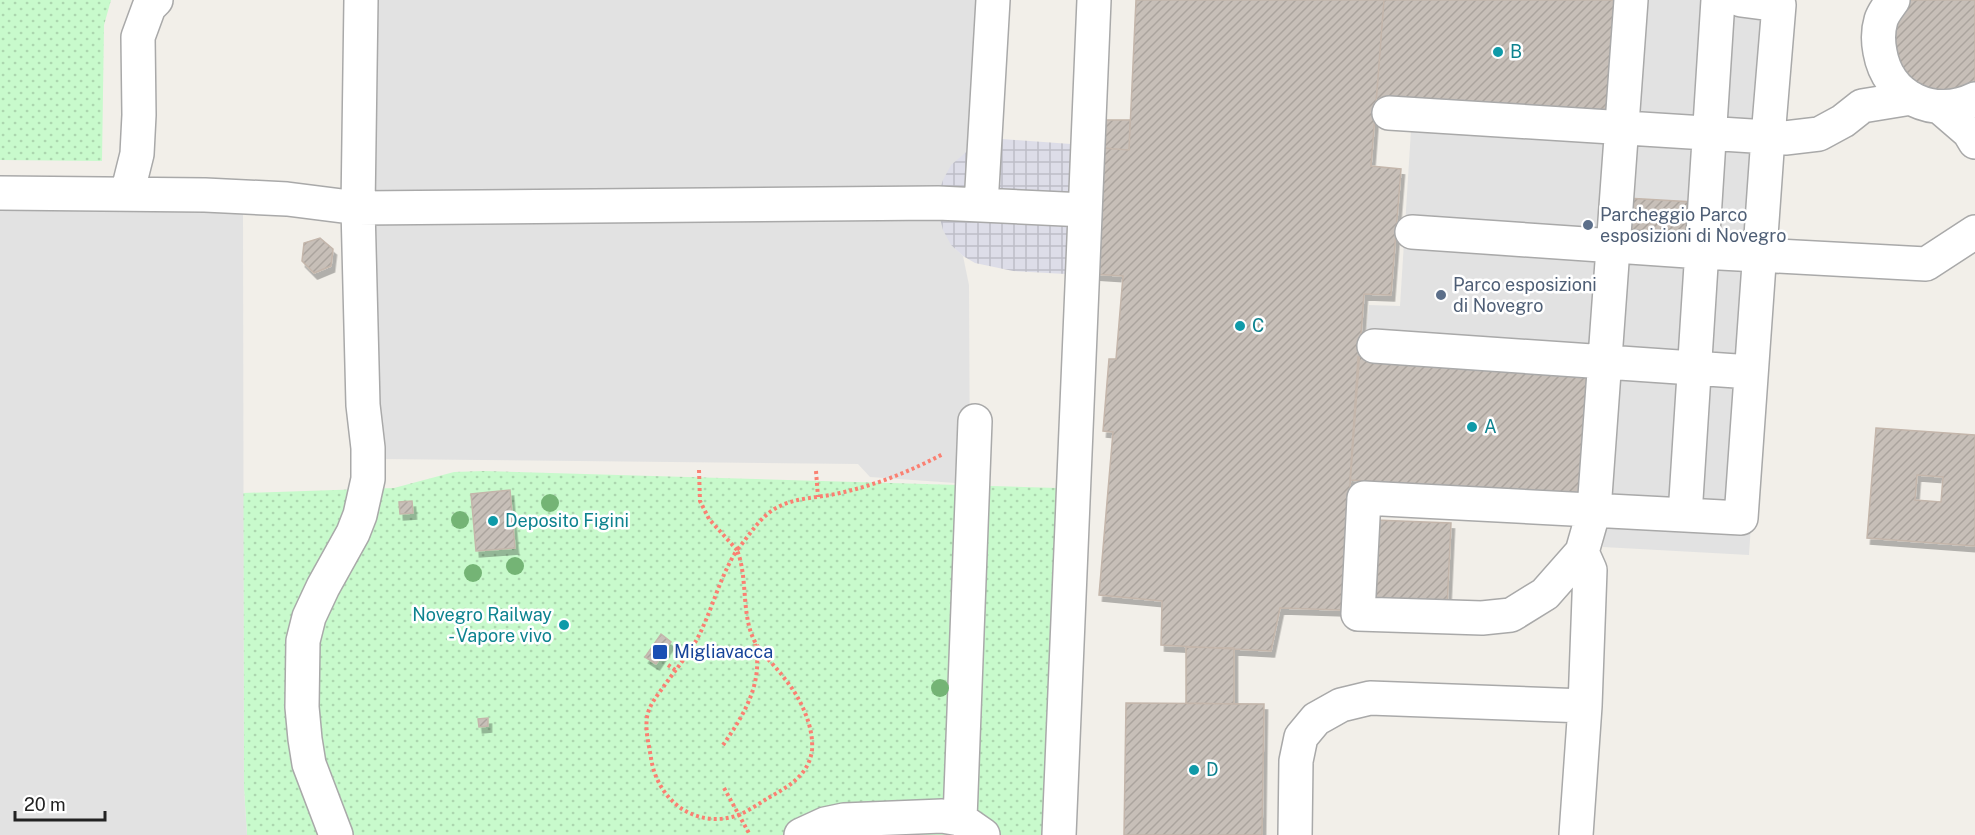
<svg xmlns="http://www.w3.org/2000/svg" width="1975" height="835" viewBox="0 0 1975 835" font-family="'Public Sans',sans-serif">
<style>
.park{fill:url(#park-dots)}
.parking{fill:#e2e2e2}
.plaza{fill:url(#plaza-grid)}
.building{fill:url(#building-hatch);stroke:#c4b6ab;stroke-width:1.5;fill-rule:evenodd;filter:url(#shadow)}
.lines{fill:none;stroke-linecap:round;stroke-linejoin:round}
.minor-casing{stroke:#a9a9a9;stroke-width:36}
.path{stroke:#fa8072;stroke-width:4;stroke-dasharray:3 3;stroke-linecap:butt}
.minor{stroke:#fff;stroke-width:33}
.tree{fill:#74b475}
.culture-dot{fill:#0f9aa8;stroke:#fff;stroke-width:2}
.service-dot{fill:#5c6f8a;stroke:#fff;stroke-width:2}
.transit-dot{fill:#1a4fb4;stroke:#fff;stroke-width:2}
.labels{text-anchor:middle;stroke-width:5;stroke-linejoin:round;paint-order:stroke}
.culture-label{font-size:18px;fill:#0d838f;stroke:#fff;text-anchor:start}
.service-label{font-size:18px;fill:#4e5e75;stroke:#fff;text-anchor:start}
.transit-label{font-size:18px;fill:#164399;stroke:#fff;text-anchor:start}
</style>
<defs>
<pattern id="park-dots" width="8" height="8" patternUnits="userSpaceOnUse" patternTransform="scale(1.5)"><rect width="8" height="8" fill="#c8facc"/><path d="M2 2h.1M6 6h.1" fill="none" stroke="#acd6af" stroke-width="1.8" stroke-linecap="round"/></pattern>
<pattern id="plaza-grid" width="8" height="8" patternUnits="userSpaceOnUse" patternTransform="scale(1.5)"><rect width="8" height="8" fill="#dddde8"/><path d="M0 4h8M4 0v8" fill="none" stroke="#bdbdc7"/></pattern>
<pattern id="building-hatch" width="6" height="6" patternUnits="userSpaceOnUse" patternTransform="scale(1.5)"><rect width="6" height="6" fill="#c7bfb8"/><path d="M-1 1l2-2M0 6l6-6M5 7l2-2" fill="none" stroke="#aba49e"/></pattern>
<filter id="shadow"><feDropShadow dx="3.5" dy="6" stdDeviation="0" flood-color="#0004"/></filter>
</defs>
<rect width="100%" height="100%" fill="#f2efe9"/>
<path class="park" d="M0,0h111l-7,25 -2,136 -102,-1z
M484,471l574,17 -14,347h-797l-3,-46 -1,-296 151,-5 60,-16z"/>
<path class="parking" d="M369,0h612l-5,127 -25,118 12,11 6,29 1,199 -100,-7 -12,-13 -479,-5z
M1623,0h162l-36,555 -146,-8 12,-173 -251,-21 5,-48 31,1 11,-176 203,14z
M243,207l1,582 3,46h-247v-624z"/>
<path class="plaza" d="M1002,139l69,5 -5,130 -53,-3 -38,-8 -12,-7 -12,-11 -8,-15 -4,-15v-23l4,-12 8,-15 21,-18 13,-5z"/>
<path class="building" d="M1136,0h248l-13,166 30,3 -10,126 -27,-1 -23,316 -61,-2 -9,43 -110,-6 1,-44 -63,-6 14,-163 -10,-1 6,-72h7l7,-83 -30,-2 10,-126 26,2z
M1384,0h235l-8,118 -235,-14z
M1902,0h73v90l-47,8 -40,-37z
M1106,120h24l-1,30 -26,-2z
M1626,198l68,4 -3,39 -67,-5z
M320,238l13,11 -2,17 -17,7 -12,-12 2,-18z
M1358,357l236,17 -9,121 -235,-15z
M1876,428l99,7v111l-108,-8zM1917,475l26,2 -2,25 -26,-2z
M510,490l5,58 -39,3 -5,-57z
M412,501l1,12 -13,1 -1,-12z
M1375,520l76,3 -4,85 -76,-3z
M661,634l10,8 -15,22 -11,-7z
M1186,647l48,1v56l-48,-1z
M1126,703l138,1 -2,131h-138z
M488,718v8l-9,1 -1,-8z"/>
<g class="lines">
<defs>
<path id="minor" d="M1631,0l-37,510 -12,42 -37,42 -34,21 -29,3 -124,-4 6,-116 321,17 33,-515
M1893,0c-4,6 -10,13 -12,20 -3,10 -3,22 -1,32 8,46 54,67 95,47
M1940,107l29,25 6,10
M1389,113l396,25 34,-4 24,-13 19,-15 49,-8
M0,193l205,2 82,4 71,9 580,-5 147,7
M127,194l10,-40 2,-39 -1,-78 11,-30 7,-7
M981,205l12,-205
M1412,232l290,20 224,12 49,-32
M1374,346l377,26
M1685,515l56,3 27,-381 11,-132 -38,-5
M960,819l15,-398
M336,835l-27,-71 -4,-25 -3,-32 1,-66 6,-24 14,-30 30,-54 7,-18 8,-36v-31l-5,-43 -5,-197 3,-208
M801,835l24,-11 19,-4 98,-4 18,3 23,16
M1059,835l35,-835
M1295,835l1,-74 5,-24 15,-18 25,-14 29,-7 215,8
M1576,835l9,-129 5,-136 -8,-18"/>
</defs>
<use href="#minor" class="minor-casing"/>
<path class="path" d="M699,470l1,31 9,18 28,31c-16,25 -23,53 -35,79 -8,19 -26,40 -38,57 -7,10 -15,19 -17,31 -2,14 2,28 4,41 6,40 40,69 81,59 12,-3 25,-12 36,-19 20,-11 41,-23 44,-48 2,-24 -12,-53 -27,-71 -10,-14 -23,-24 -31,-39 -13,-27 -6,-63 -17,-90 12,-14 23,-34 41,-43 19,-10 41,-9 62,-14 36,-8 71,-22 103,-39
M816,471l2,26
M677,652l6,5
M668,665l7,5
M723,745c21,-30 41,-63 32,-101
M724,788l26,47"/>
<use href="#minor" class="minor"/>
</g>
<g class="tree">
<circle cx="550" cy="503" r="9"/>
<circle cx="460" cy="520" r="9"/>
<circle cx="515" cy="566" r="9"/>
<circle cx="473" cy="573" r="9"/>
<circle cx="940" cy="688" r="9"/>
</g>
<g class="culture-dot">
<circle cx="1498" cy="52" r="6"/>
<circle cx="1240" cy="326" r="6"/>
<circle cx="1472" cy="427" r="6"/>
<circle cx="493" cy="521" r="6"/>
<circle cx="564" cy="625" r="6"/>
<circle cx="1194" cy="770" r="6"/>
</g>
<g class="service-dot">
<circle cx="1588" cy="225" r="6"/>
<circle cx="1441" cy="295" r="6"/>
</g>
<rect class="transit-dot" x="652" y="644" width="16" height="16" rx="3"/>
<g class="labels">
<g class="culture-label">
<text x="1510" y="58">B</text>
<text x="1252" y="332">C</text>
<text x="1484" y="433">A</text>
<text x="505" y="527">Deposito Figini</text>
<text x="552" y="621" text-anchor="end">Novegro Railway<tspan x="552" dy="21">- Vapore vivo</tspan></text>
<text x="1206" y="776">D</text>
</g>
<g class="service-label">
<text x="1600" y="221">Parcheggio Parco<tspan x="1600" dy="21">esposizioni di Novegro</tspan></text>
<text x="1453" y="291">Parco esposizioni<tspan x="1453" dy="21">di Novegro</tspan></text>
</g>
<g class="transit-label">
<text x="674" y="658">Migliavacca</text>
</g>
</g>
<path d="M15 811v9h90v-9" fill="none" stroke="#222222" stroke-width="3"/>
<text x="24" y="811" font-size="18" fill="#222222" stroke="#ffffff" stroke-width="4.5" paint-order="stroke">20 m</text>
</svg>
